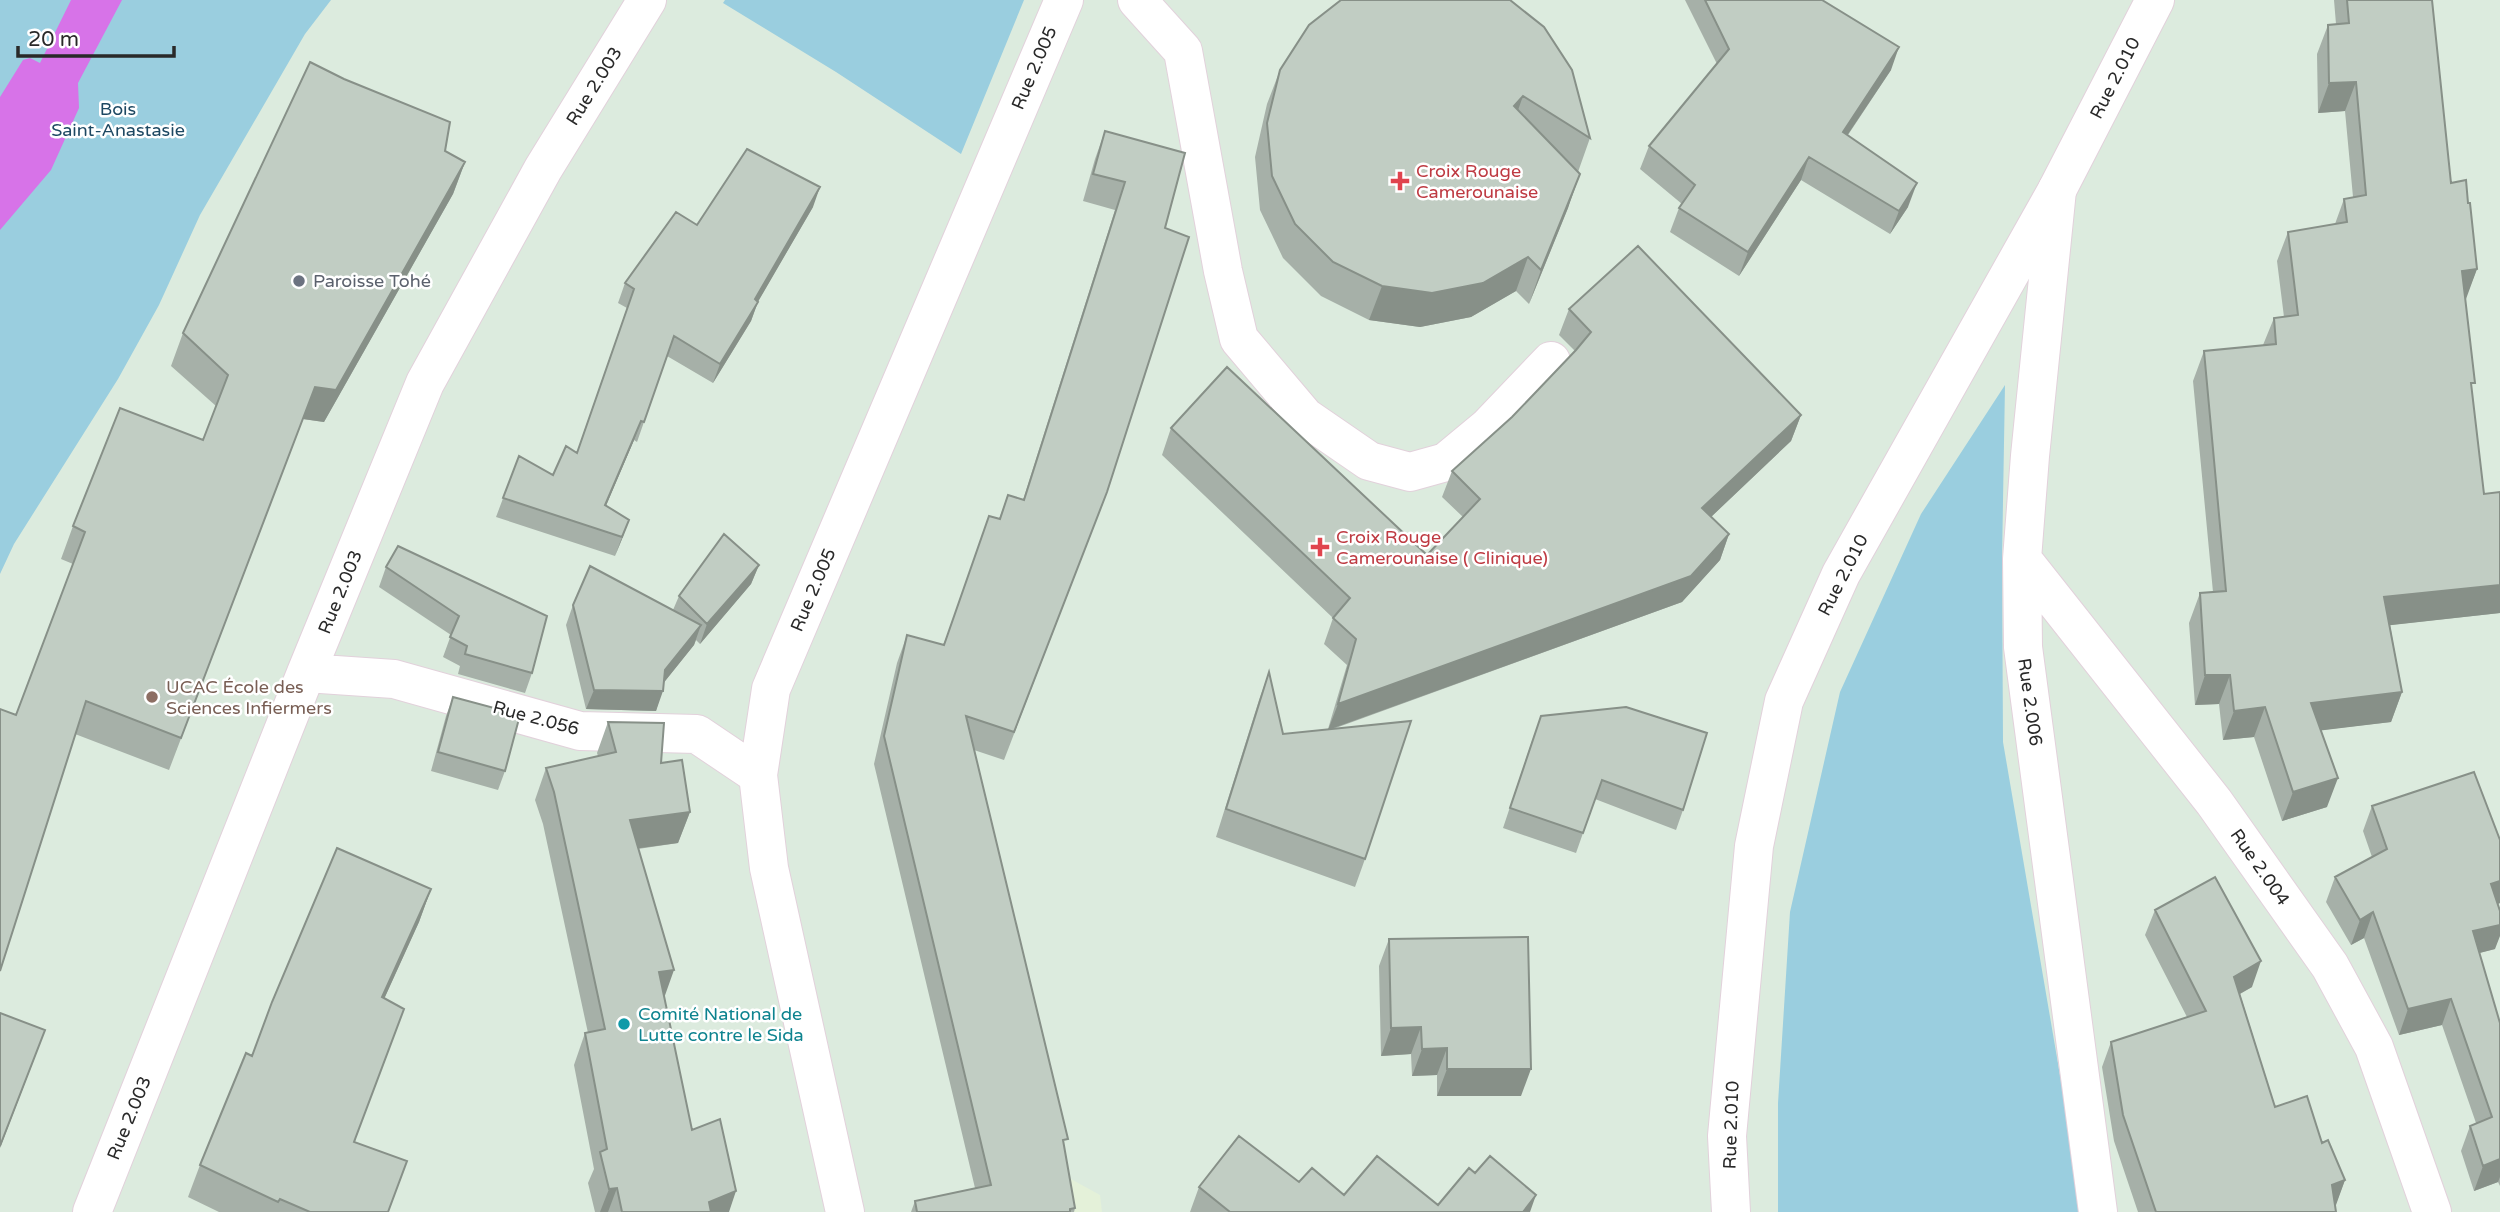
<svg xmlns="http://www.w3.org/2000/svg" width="2500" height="1212" viewBox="0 0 2500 1212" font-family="'Varela Round',sans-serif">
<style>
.medical{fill:#e4f1d9}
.green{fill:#9acedf}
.water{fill:#d773e8}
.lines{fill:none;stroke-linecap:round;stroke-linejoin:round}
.minor-casing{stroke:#e2d1db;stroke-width:40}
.secondary-casing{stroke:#e2d1db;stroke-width:40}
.minor{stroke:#fff;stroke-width:38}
.secondary{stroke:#fff;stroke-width:38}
.wall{fill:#a6b0a8}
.shaded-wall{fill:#879088}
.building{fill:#c1cdc3;stroke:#879088;stroke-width:2}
.health-dot{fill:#e0444e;stroke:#fff;stroke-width:2.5}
.worship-dot{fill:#6b7280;stroke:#fff;stroke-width:2.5}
.education-dot{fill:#8d6e63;stroke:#fff;stroke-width:2.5}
.culture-dot{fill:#0f9aa8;stroke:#fff;stroke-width:2.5}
.labels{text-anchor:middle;stroke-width:5;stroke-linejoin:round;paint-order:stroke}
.street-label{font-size:18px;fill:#292929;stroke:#fff}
.park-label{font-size:18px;fill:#1d4862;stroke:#fff}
.health-label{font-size:18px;fill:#be3a42;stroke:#fff;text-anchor:start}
.worship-label{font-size:18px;fill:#5b616d;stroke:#fff;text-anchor:start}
.education-label{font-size:18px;fill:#785e54;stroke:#fff;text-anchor:start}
.culture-label{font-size:18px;fill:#0d838f;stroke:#fff;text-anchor:start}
</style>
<rect width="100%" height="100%" fill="#dcebde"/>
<path class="medical" d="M1058,1172l42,23 2,17h-174z"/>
<path class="green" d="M0,0h331l-26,34 -105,181 -41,90 -41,74 -104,165 -14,30z
M725,0h299l-63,154 -125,-82 -113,-69z
M2005,385l-3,175 1,182 59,345 18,125h-302v-109l12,-191 50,-220 81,-178z"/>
<path class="water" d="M71,0h51l-44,83 1,25 -28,62 -51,60v-133l23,-37 7,-2 10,5z"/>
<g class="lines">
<defs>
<path id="minor" d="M1137,0l46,51 40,220 16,68 66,78 64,44 41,11 36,-10 41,-34 64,-67
M2057,190l-27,266 -8,103 1,88 75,565
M2022,559l192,243 116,164 44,81 58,165
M306,673l88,6 186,52 117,3 61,41
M92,1212l214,-539 119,-290 118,-214 104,-169
M845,1212l-76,-344 -11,-93 13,-86 293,-689"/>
<path id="secondary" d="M1731,1212l-4,-76 27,-290 30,-145 57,-127 216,-384 98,-190"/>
</defs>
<use href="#minor" class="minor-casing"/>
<use href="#secondary" class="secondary-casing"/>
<use href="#minor" class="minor"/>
<use href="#secondary" class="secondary"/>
</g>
<path class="wall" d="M1510,0l80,138 -12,34 -10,36 -39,96 -13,-13 -45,26 -51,10 -51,-7 -48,-24 -38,-38 -23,-48 -5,-53 12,-53 13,-34z
M1685,0h137l69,70 -43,65 60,72 -18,27 -89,-54 -62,96 -69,-44 9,-24 3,-4 -42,-35 9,-23 68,-82z
M2334,0h98l19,183 17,20 9,66 -12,30 7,93 12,102 16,-2v121l-110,12 12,67 -11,30 -70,8 6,77 -45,14 -28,-84 -31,3 -4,-36 -24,1 -6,-82 11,-30 13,-1 -20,-211 11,-30 59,-6 11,-27 10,-1 -7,-56 11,-29 47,-8 9,-25 9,-2 -8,-86 -27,2 -1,-59 11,-29 8,-1z
M1105,131l60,97 -58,264 -103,268 -30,-10 90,398 11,60 -1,4h-163l4,-11 60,-13 -101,-424 23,-101 10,-28 36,10 56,-126 9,-24 15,5 92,-290 -32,-9 12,-42z
M445,151l20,11 -12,32 -129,228 -21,-3 -134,351 -94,-36 -59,-19 57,-151 -12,-5 12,-33 130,-86 13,-34 -45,-40 12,-33z
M813,207l-55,94 -7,20 -38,62 -46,-27 -30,86 -3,-2 -28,66 16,33 -7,17 -119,-39 23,-61 34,19 24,-23 50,-144 -9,-5 7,-20 72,-58z
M1569,309l232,106 -10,26 -80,76 18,17 -9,26 -38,42 -349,127 32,130 -10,28 -139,-50 43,-137 10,-28 14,62 45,-5 19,-64 -23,-21 9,-26 -171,-163 9,-27 256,127 36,-38 -21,-20 10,-26 60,-54 63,-66 -16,-16z
M398,546l134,127 -7,20 -67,-19 2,-8 -17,-9 8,-22 -72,-48 7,-20z
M759,565l-8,19 -51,60 -4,-4 -2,5 -30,37 -8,29 -70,-2 -20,-84 7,-20 100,5 6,-14z
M453,697l52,74 -7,19 -67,-19 15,-55z
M608,722l53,41 29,49 -12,31 -40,6 26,149 28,132 37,82h-134l-7,-29 6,-14 -20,-104 11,-32h3l-45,-209 -8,-24 11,-32 52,-12 -1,-3z
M1534,735l149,75 -7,20 -81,-31 -19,54 -73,-25z
M2372,806l128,97 -2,1 -3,45 -16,4 21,70v163l-2,-4 -24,9 -13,-40 9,-25 6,-3 -34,-98 -43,10 -35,-97 -13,7 -25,-43 9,-25 37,-20 -9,-26z
M431,889l-12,33 -35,77 -29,143 33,70h-169l-31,-15 12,-32 52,-109z
M2155,910l97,77 -12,7 35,113 47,36 23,37 -10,26 1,6h-198l-24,-71 -12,-74 9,-25 76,-25 -42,-82z
M1389,939l132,157h-84v-21l-25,1 -1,-22 -30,2 -2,-90z
M1475,1173l55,39h-340l9,-25 100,-5 45,13 94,10z"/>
<path class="shaded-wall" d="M1899,47l-8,23 -57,85 9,-23z
M2356,82l-11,29 -27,2 11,-30z
M1523,96l-12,34 3,-24z
M1809,157l-8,23 -62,96 9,-24z
M465,162l-12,32 -129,228 -21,-3 -134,351 146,-383z
M1580,174l-12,34 -39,96 12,-34z
M1917,183l-9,24 -18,27 9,-23z
M820,187l-7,20 -65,112 7,-20z
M1528,257l-12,34 -45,26 -51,10 -51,-7 13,-34z
M2477,269l-11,30 -15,1 11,-29z
M758,302l-7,19 -38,62 7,-19z
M1801,415l-10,26 -99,94 10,-27z
M641,421l-7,19 -36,84 7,-19z
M629,520l-7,19 -7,17 7,-19z
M1729,534l-9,26 -38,42 -354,128 10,-26z
M759,565l-8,19 -51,60 7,-20z
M2500,585v28l-126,14 10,-30z
M701,625l-7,20 -36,45 7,-20z
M2205,675h25l-11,29 -24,1z
M594,690l69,1 -7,20 -70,-2z
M2402,692l-11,30 -91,11 11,-30z
M2265,707l-11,30 -31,3 11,-29z
M2338,778l-11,29 -45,14 11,-29z
M690,812l-12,31 -60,8 12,-31z
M2500,881v22l-18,7 9,-26z
M431,889l-12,33 -49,108 12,-33z
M2373,912l-9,26 -13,7 9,-25z
M2500,925v11l-5,13 -31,8 9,-26z
M2261,961l-9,26 -27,15 9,-25z
M674,970l-11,31 -4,-29z
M2451,999l-9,26 -43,10 9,-26z
M1421,1027l-10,27 -30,2 10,-28z
M45,1030l-12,32 -33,86v-2z
M1447,1048l-10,27 -25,1 10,-27z
M1447,1069h84l-10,27h-84z
M2500,1159v18l-2,5 -24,9 9,-25z
M2345,1180l-9,25 -13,6 9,-26z
M617,1188l-9,24h-8l9,-23z
M736,1191l-7,21h-24l4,-10z
M1536,1195l-6,17h-7z"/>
<path class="building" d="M1341,0h169l34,27 28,43 18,68 -67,-42 -9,10 66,68 -39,96 -13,-13 -45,26 -51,10 -50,-7 -49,-24 -38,-38 -23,-48 -5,-53 13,-53 29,-45z
M1705,0h117l77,47 -56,85 74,51 -18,28 -90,-54 -61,95 -69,-44 16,-23 -46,-39 80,-97z
M2347,0h85l19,183 15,-3 2,23h2l7,66 -15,2 13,112h-4l13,111 16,-2v93l-116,12 18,95 -91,11 27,75 -45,14 -28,-85 -31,4 -4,-36h-25l-5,-82 26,-2 -22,-240 72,-7 -2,-26 24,-3 -10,-83 59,-10 -3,-23 22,-4 -10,-113 -27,1 -1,-58 21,-2z
M310,62l34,17 106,43 -5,29 20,11 -129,228 -21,-3 -134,351 -95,-37 -86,270v-262l16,6 69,-183 -12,-6 47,-118 83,32 25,-65 -45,-42z
M1105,131l80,22 -20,75 24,9 -82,255 -93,240 -48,-16 102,423 -5,1 12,68 -5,1v3h-153l-2,-11 76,-16 -107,-449 23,-101 37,10 45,-129 11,3 8,-24 16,5 101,-318 -32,-8z
M747,149l73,38 -65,112 3,3 -38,62 -46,-28 -30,86 -3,-1 -36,84 24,15 -7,17 -119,-39 16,-42 34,19 13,-29 11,7 57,-164 -9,-6 51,-71 21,13z
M1638,246l163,169 -99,93 27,26 -38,42 -353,128 18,-65 -23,-21 17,-20 -179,-170 56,-61 200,188 53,-56 -28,-28 60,-54 64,-67 15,-18 -22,-23z
M724,534l35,31 -52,59 -28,-28z
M398,546l149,70 -15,57 -67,-19 2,-8 -17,-9 9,-21 -73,-49z
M590,566l111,59 -36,45 -2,21 -69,-1 -21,-85z
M1269,672l14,62 128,-13 -46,138 -139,-50z
M453,697l67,18 -15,56 -67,-19z
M1626,707l81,26 -24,77 -81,-30 -19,53 -73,-25 31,-92z
M608,722l56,1 -3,40 21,-3 8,52 -60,8 44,150 -15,2 33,158 28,-11 16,72 -27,11 2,10h-89l-5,-24 -8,1 -9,-37 7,-3 -22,-116 20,-4 -51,-237 -8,-24 70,-16z
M2474,772l26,68v41l-9,3 9,27v14l-27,6 27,92v136l-17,7 -13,-40 22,-9 -41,-118 -43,10 -35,-97 -13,8 -25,-43 52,-28 -15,-43z
M337,848l94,41 -49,108 22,12 -50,133 53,19 -19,51h-78l-30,-13 -2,3 -78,-37 46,-112 6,3 20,-54z
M2215,877l46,84 -27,16 41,130 32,-11 15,47 6,-3 17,40 -13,5 4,27h-180l-33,-97 -12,-73 95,-31 -51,-101z
M1528,937l3,132h-84v-21l-25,1 -1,-22 -30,1 -2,-89z
M0,1013l45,17 -45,116z
M1239,1136l60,46 13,-14 32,27 33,-39 61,49 31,-37 6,5 15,-17 46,39 -13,17h-293l-31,-25z"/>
<g class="health-dot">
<path d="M1396.5 170.5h7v7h7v7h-7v7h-7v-7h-7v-7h7z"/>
<path d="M1316.5 536.5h7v7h7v7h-7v7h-7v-7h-7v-7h7z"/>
</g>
<circle class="worship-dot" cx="299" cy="281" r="7"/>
<circle class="education-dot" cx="152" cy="697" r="7"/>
<circle class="culture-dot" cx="624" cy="1024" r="7"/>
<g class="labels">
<g class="street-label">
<text transform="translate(1034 68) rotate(-67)" y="6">Rue 2.005</text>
<text transform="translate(2115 78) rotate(-63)" y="6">Rue 2.010</text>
<text transform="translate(594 86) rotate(-58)" y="6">Rue 2.003</text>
<text transform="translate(1843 575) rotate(-63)" y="6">Rue 2.010</text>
<text transform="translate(813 590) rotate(-67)" y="6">Rue 2.005</text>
<text transform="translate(340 592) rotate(-68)" y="6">Rue 2.003</text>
<text transform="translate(2030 702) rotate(82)" y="6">Rue 2.006</text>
<text transform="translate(536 718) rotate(15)" y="6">Rue 2.056</text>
<text transform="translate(2260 867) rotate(55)" y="6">Rue 2.004</text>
<text transform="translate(129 1118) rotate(-68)" y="6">Rue 2.003</text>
<text transform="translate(1731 1125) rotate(-88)" y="6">Rue 2.010</text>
</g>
<g class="park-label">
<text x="118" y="115">Bois<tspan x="118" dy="21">Saint-Anastasie</tspan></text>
</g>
<g class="health-label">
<text x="1416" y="177">Croix Rouge<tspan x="1416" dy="21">Camerounaise</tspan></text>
<text x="1336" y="543">Croix Rouge<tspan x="1336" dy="21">Camerounaise ( Clinique)</tspan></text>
</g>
<g class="worship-label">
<text x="313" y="287">Paroisse Tohé</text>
</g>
<g class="education-label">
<text x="166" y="693">UCAC École des<tspan x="166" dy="21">Sciences Infiermers</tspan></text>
</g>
<g class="culture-label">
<text x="638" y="1020">Comité National de<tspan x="638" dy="21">Lutte contre le Sida</tspan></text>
</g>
</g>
<path d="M18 46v10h156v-10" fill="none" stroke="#292929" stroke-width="3.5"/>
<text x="28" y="46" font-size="21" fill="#292929" stroke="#ffffff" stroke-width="5" paint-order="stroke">20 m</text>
</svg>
